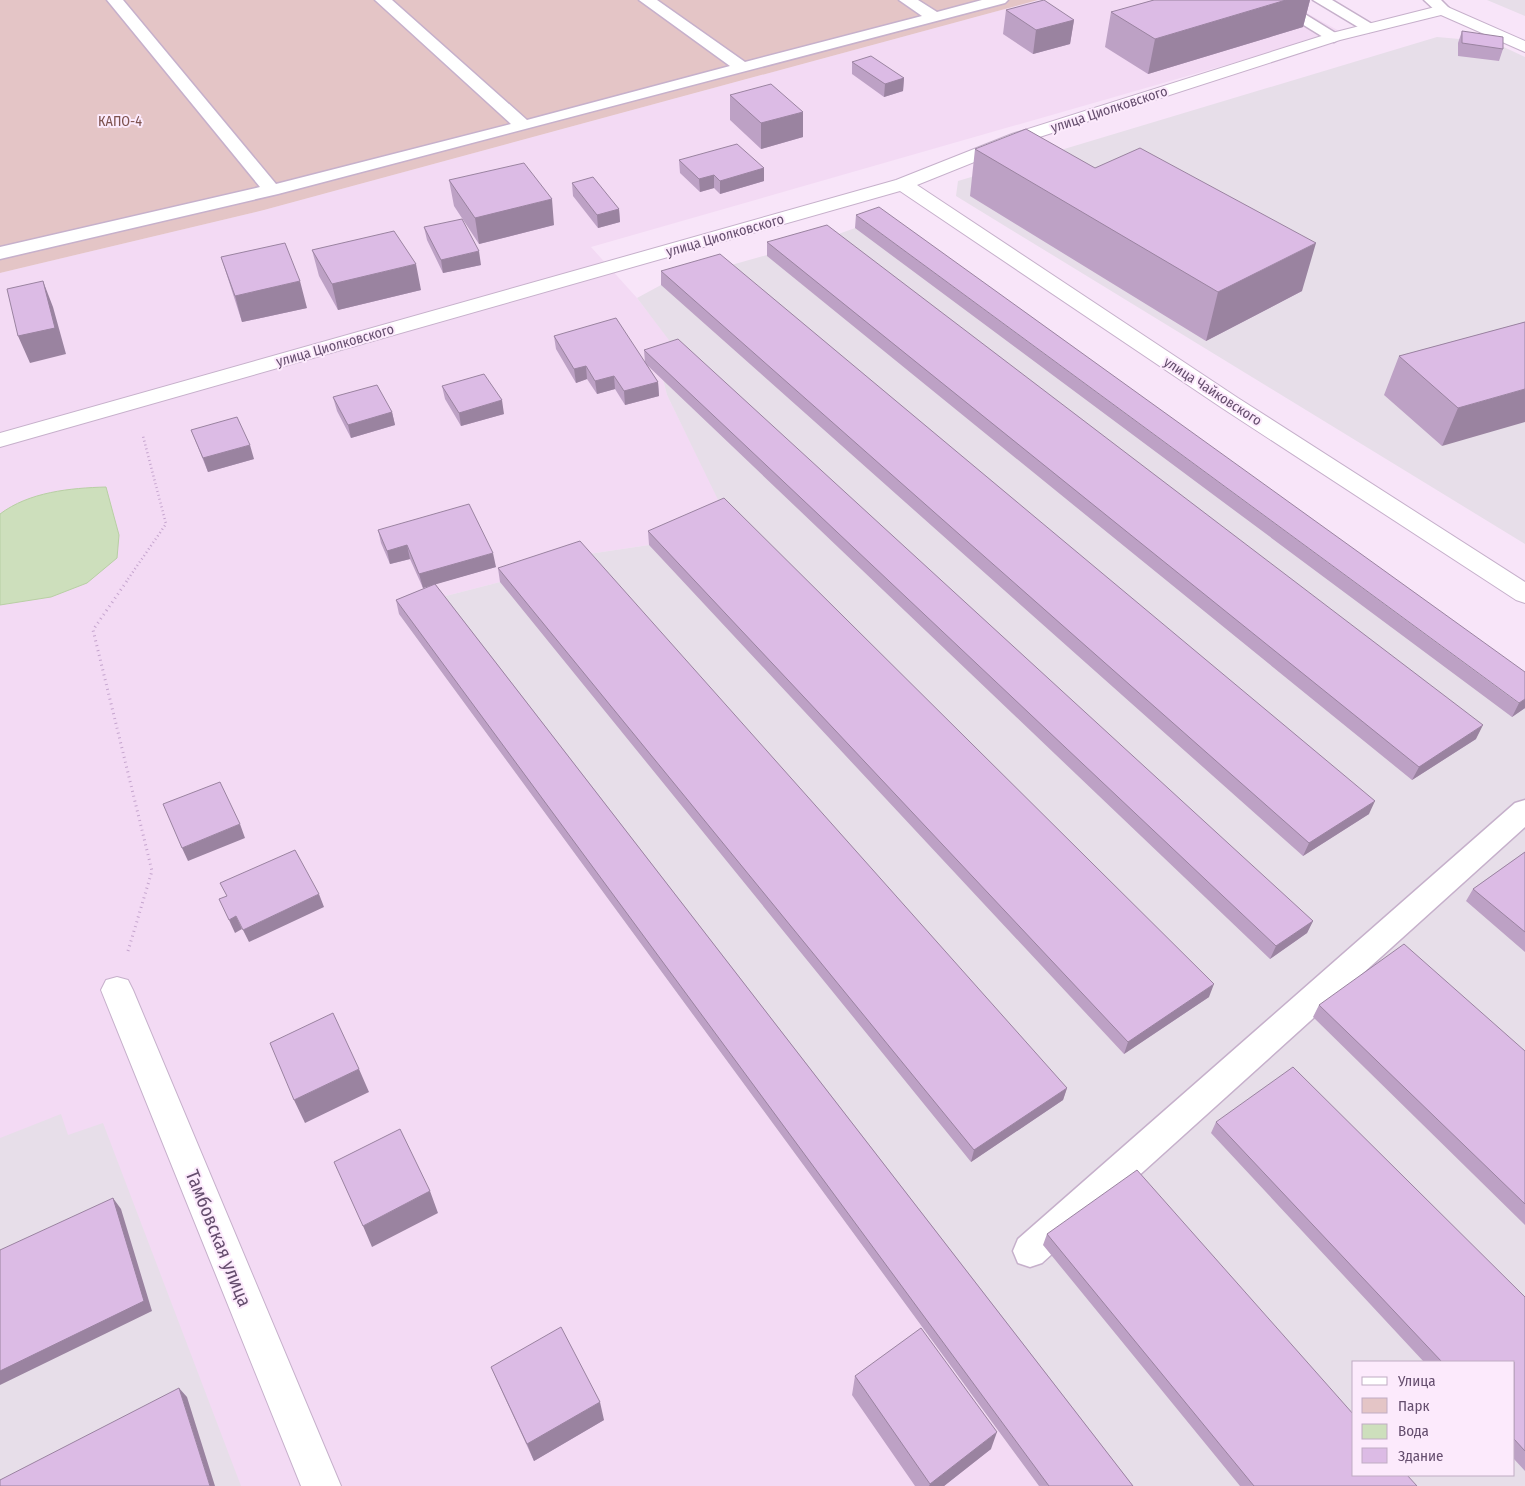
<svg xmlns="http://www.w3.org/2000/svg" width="1525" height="1486" viewBox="0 0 1525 1486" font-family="'Fira Sans Condensed',sans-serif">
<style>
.residential{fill:#f3daf4}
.industrial{fill:#e7dee9;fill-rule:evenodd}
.green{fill:#e4c5c6}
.water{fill:#cddfbc;stroke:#b8cfa4}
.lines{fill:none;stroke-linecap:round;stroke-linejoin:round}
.service-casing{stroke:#c6b0cb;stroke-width:3}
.minor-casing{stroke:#c6b0cb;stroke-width:2}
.path-far1{stroke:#c5a4ce;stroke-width:2.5;stroke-dasharray:1 3;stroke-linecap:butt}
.path{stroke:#c5a4ce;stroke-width:3;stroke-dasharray:1 4;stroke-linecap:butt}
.service{fill:#fff;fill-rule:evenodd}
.minor{fill:#fff;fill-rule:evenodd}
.wall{fill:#bda1c5}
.shaded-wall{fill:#9a83a0}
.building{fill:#dcbbe5;stroke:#9a83a0}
.labels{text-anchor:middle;stroke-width:4;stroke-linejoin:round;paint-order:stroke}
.far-street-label{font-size:14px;fill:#654e6e;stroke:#fceafc}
.far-park-label{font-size:14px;fill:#7d524e;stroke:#fceafc}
.near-street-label{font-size:19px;fill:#654e6e;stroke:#fceafc}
</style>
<rect width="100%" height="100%" fill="#f8e5f9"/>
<path class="residential" d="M1038,0h245l58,32 -750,215 46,51 42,54 -20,12 8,31 58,117 -76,33 -67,10 -82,27 -62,16 -39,16 640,872h-1039v-1213l264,-63z"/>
<path class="industrial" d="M1487,0h38v16z
M1437,37l56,5 32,15v487l-569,-348 2,-15z
M878,220l647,471v795h-486l-640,-872 39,-16 62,-16 82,-27 67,-10 75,-33 -57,-117 -8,-31 19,-12 -41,-54 24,-13 166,-47zM1354,1362h160v113h-160z
M61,1114l7,21 35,-12 138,363h-241v-348z"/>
<path class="green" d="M0,0h1038l-774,210 -264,63z"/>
<path class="water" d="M106,487l13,48 -2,23 -30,25 -36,14 -51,8v-91c29,-22 70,-26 106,-27z"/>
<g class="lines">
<defs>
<path id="service" d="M107,0h16l153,184 235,-60 -136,-124h17l135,120 203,-54 -91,-66h18l88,62 177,-46 -23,-16h19l19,12 45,-12h26l-3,3 -727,191 -278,65v-12l260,-60z
M1263,0h19l60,37 -8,5 -6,-2z
M1313,0h19l45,27 -8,5 -6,-2z
M1424,0h17l10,10 -3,3h-10z
M1525,800v27l-483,436 -12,4 -12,-4 -5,-12 5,-12 497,-436z"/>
<path id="minor" d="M1443,5l82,36v11l-84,-37 -101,25 -316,102 -107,43 321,213 287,184v21l-9,-3 -294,-192 -322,-217 -900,256v-14l896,-253 116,-46 316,-100z
M117,977l11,3 5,10 208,496h-40l-200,-496 5,-10z"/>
</defs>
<use href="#service" class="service-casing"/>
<use href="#minor" class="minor-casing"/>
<path class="path-far1" d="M128,579l38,-55 -23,-88"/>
<path class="path" d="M128,951l24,-80 -59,-241 36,-52"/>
<use href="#service" class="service"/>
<use href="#minor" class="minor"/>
</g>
<path class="wall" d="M1154,0h156l-7,27 -155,47 -43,-27 6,-35z
M1006,10l68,10 -4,24 -37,10 -30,-20z
M1462,31l41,18 -4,12 -41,-5v-13z
M852,62l52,16 -1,13 -19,6 -32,-23z
M730,95l73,17v25l-42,12 -31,-29z
M975,149l327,142 -96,50 -236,-145z
M679,160l85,8v13l-44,13 -6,-6 -14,4 -20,-19z
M449,180l105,45 -75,19 -25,-38z
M572,183l47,26 1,13 -22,6 -25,-32z
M856,215l669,493 -13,9 -657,-489z
M424,227l57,38 -38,8 -16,-33z
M767,242l709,497 -64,41 -645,-524z
M312,250l109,40 -83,20 -19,-34z
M221,257l86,51 -65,14z
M661,271l708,543 -66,42 -642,-571z
M1525,322l-83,124 -58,-51 15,-39z
M554,336l91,26 -1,-12 669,571 -6,12 -37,26 -623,-594 11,17 1,14 -34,9 -10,-16 -18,5 -10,-15 -11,4 -20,-34z
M442,386l62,28 -43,12 -16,-27z
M333,397l59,15 3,13 -44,13 -14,-27z
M191,430l63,29 -46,13z
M378,530l118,37 -61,17 698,902h-94l-640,-872 -3,-14 37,-15 -10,3 -13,-29 -20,5 -9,-21z
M648,531l561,466 -85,57 -475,-509z
M498,568l569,520 -4,12 -92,62 -471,-580z
M1525,852v100l-59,-51 7,-12z
M1319,1005l206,46v174l-212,-208z
M1216,1122l309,175v174l-11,-12v-97h-90l-213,-229z
M1047,1234l370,252h-177l-197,-241z
M491,1367l113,53 -70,41 -35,-76z
M855,1376l136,73 -47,37h-29l-63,-91z"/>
<path class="shaded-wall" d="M1286,0h24l-7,27 -155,47 7,-35z
M1074,20l-4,24 -37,10 3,-24z
M904,78l-1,13 -19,6 1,-13z
M803,112v25l-42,12v-26z
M764,168v13l-44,13v-13z
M714,175v13l-14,4 -1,-13z
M552,199l2,26 -75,19 -4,-26z
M619,209l1,13 -22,6 -1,-13z
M1316,243l-14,48 -96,50 12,-49z
M479,251l2,14 -38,8 -2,-13z
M416,264l5,26 -83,20 -6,-26z
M43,281l10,26 13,47 -36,9 -12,-27z
M300,281l7,27 -65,14 -7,-26z
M586,366l1,13 -11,4 -2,-14z
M614,376l1,13 -18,5 -2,-13z
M658,382l1,14 -34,9 -1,-14z
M1525,389v33l-83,24 16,-38z
M502,400l2,14 -43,12 -2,-13z
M392,412l3,13 -44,13 -3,-13z
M250,445l4,14 -46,13 -5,-14z
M407,545l3,14 -20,5 -3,-13z
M493,553l3,14 -73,21 -4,-14z
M1525,699v9l-13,9 7,-14z
M1483,725l-7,14 -64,41 7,-13z
M1375,801l-6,13 -66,42 6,-13z
M240,824l5,14 -57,23 -6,-13z
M319,894l5,13 -75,35 -6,-12z
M236,916l6,13 -7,4 -6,-13z
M1313,921l-6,12 -37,26 6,-13z
M1214,984l-5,13 -85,57 4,-12z
M359,1069l10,23 -64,31 -11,-23z
M1067,1088l-4,12 -92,62 3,-12z
M430,1191l8,22 -66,34 -9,-21z
M113,1198l8,11 31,102 -152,74v-14z
M179,1388l8,9 28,89h-5z
M600,1402l4,18 -70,41 -7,-17z
M997,1432l-6,17 -47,37h-15l1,-2z"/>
<path class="building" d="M1044,0l30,20 -38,10 -30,-20z
M1154,0h132l-131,39 -44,-27z
M1462,31l41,6v12l-41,-6z
M871,56l33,22 -19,6 -33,-22z
M771,84l32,28 -42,11 -31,-28z
M1026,129l69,39 45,-20 176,95 -98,49 -243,-143z
M737,144l27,24 -44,13 -6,-6 -15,4 -20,-19z
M524,163l28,36 -77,19 -26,-38z
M593,177l26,32 -22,6 -25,-32z
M879,207l646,465v27l-6,4 -663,-488z
M462,219l17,32 -38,9 -17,-33z
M827,225l656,500 -64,42 -652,-525z
M394,231l22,33 -84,20 -20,-34z
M285,243l15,38 -65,15 -14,-39z
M720,254l655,547 -66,42 -648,-572z
M43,281l12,47 -37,8 -11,-47z
M616,318l42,64 -34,9 -10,-15 -19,5 -9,-15 -12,3 -20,-33z
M1525,322v67l-67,19 -59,-52z
M678,339l635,582 -37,25 -632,-596z
M484,374l18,26 -43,13 -17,-27z
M377,385l15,27 -44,13 -15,-28z
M237,417l13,28 -47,13 -12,-28z
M724,498l490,486 -86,58 -480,-511z
M469,504l24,49 -74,21 -12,-29 -20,6 -9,-21z
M580,541l487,547 -93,62 -476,-582z
M435,584l698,902h-84l-653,-886z
M220,782l20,42 -58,24 -19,-44z
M295,850l24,44 -76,36 -7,-14 -7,4 -10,-21 8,-3 -7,-13z
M1525,852v80l-52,-43z
M1404,944l121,107v153l-206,-199z
M333,1013l26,56 -65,31 -24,-57z
M1293,1067l232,230v154l-11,-12v-77h-72l-226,-240z
M400,1129l30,62 -67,35 -29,-64z
M1137,1170l217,245v60h53l10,11h-163l-207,-252z
M113,1198l31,103 -144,70v-121z
M561,1327l39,75 -73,42 -36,-77z
M921,1328l76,104 -67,52 -75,-108z
M179,1388l31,98h-210v-6z"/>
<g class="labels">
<g class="far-street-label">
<text transform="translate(1109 109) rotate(-18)" y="5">улица Циолковского</text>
<text transform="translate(725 235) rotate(-16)" y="5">улица Циолковского</text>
<text transform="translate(335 345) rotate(-16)" y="5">улица Циолковского</text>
<text transform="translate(1213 391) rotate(33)" y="5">улица Чайковского</text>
</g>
<g class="far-park-label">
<text x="120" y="126">КАПО-4</text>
</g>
<g class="near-street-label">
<text transform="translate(219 1238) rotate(68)" y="7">Тамбовская улица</text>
</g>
</g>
<rect x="1352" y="1361" width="162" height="115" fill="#fceafc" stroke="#c0acc3"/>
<rect x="1362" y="1377" width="25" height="8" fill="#ffffff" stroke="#c0acc3"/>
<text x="1398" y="1386" font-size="15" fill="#654e6e">Улица</text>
<rect x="1362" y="1398" width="25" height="15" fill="#e4c5c6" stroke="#c0acc3"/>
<text x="1398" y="1411" font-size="15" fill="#654e6e">Парк</text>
<rect x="1362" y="1424" width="25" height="15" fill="#cddfbc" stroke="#c0acc3"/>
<text x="1398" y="1436" font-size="15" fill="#654e6e">Вода</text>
<rect x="1362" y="1448" width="25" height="15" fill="#dcbbe5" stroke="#c0acc3"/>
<text x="1398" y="1461" font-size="15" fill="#654e6e">Здание</text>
</svg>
